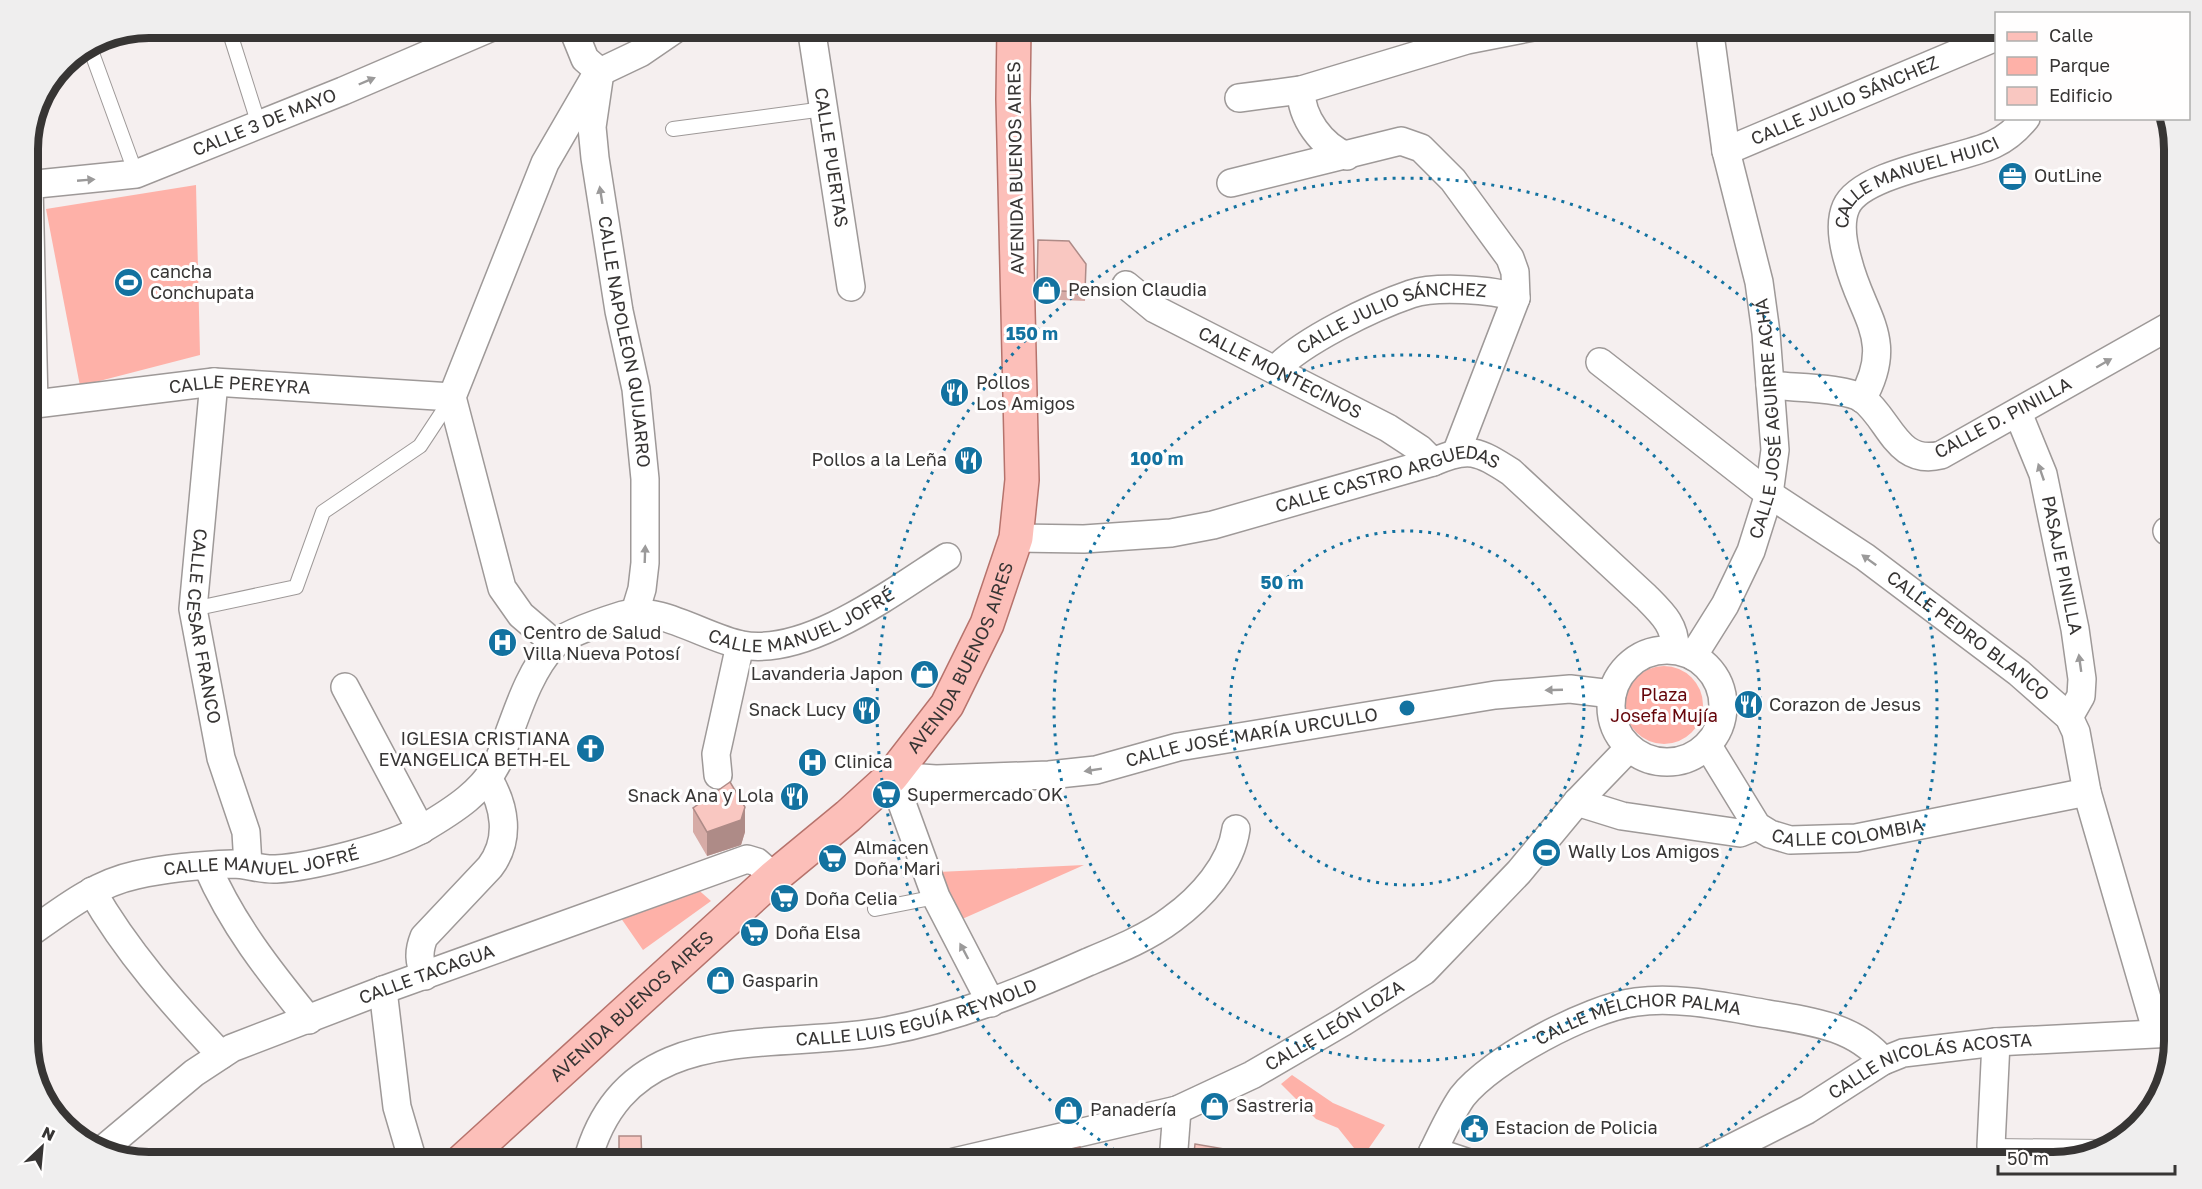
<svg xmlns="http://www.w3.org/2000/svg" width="2202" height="1189" viewBox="0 0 2202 1189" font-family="'Golos Text',sans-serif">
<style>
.green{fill:#feb1a8}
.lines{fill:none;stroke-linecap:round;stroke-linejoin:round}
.lane-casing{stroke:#9e9998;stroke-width:16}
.street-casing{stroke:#9e9998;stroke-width:30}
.primary-casing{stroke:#b6736c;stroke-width:36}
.lane{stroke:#fff;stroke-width:14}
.street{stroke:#fff;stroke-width:27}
.primary{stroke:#fcbfb9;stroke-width:33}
.wall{fill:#d6aba6}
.shaded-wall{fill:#ae8b87}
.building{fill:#f9c7c1;stroke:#ae8b87;stroke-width:1.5}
.oneway{fill:#9b9a9a}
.ring{fill:none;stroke:#1372a0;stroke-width:3;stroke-dasharray:3 6}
.labels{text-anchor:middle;stroke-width:6;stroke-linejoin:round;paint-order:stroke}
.street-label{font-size:18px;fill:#373534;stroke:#fffefe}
.poi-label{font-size:18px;fill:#373534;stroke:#fffefe;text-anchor:start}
.park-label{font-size:18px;fill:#650409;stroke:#fffefe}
.rim{fill:none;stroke:#373534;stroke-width:8}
.centre{fill:#1372a0;stroke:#fffefe;stroke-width:3}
.ring-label{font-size:18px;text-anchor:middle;font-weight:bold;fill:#1372a0;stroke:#fffefe;stroke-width:6;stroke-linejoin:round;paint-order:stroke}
</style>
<rect width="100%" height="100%" fill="#f5efef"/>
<path class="green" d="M196,185l4,170 -120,31 -34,-177z
M1625 705a39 39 0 1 1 78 0a39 39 0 1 1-78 0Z
M1084,865l-124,55 -22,-48z
M694,886l17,15 -68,49 -27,-39z
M1292,1075l41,28 52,22 -23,33 -24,-30 -22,-9 -35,-35z"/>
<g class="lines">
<defs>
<path id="lane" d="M228,27l31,98
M89,45l47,129
M673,129l151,-20
M193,609l103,-22 27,-75 97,-66 31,-47
M875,909l61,-12
M1991,1146l113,1"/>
<g id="street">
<path d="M572,27l13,32 15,13"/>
<path id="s1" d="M811,27l40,260"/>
<path id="s2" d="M599,79l-7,48 3,31 24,153 17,78 9,90v84l-3,26 -7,23"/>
<path d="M1301,90c0,28 21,56 46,66"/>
<path d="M1239,98l62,-8 166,-50 66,-13"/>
<path id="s3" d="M1726,151l270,-114"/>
<path d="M1231,183l170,-42 20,7 32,32 57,78 5,14 1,26 -59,153"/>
<path id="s4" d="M27,185l109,-11 207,-83 149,-64"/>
<path d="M29,185l5,219"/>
<path id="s5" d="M1126,285l29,24 233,119 32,21 13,13"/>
<path id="s6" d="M1600,362l169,132 96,63 154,116 50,44 7,15 11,60 70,241"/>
<path id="s7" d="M1275,370c27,-29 98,-63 136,-76 24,-8 82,-5 105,4"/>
<path id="s8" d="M214,382l-21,227 28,149 25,74 2,33"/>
<path d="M1770,385c22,3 76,2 93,14 27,21 34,67 78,56l234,-132"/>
<path id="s9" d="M1862,399c34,-60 0,-82 -14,-138 -5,-17 -9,-38 -2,-54 15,-35 115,-47 148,-63 13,-6 23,-15 32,-26"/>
<path id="s10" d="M27,405l187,-23 238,15"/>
<path id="s11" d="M2018,413l25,61 32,155 7,50 -1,17 -12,21"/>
<path d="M2167,531l8,-3"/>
<path id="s12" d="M1016,538l68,1 87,-6 42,-8 220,-63c36,-16 45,-11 78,10l135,125c17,17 30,29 29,53"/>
<path d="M555,644l-34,-29 -19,-27 -50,-191 93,-234 47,-81 8,-10 40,-19 38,-26"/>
<circle cx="1667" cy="706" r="56"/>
<path id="s13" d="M1693,656l32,-51 26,-54 18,-57 6,-44 -9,-117 -7,-51 -33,-131 -17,-124"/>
<path d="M345,687l76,143"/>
<path id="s14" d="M1708,746l49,80 13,8 20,6 66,-2 231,-46"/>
<path d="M718,775l-2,-21 24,-109"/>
<path d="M1577,802l45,14 118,17 17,-7"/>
<path d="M207,866c25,58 62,105 102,154"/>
<path d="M92,891c34,60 82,114 129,164"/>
<path id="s15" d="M27,935c34,-24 67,-51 109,-60 31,-7 65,-10 97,-11 14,0 28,6 43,5 35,-2 115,-22 146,-40 29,-17 65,-39 78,-72 15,-36 26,-82 54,-112 10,-11 53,-25 69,-30 34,-11 85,24 119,30 65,12 152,-54 205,-88"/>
<path d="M425,976c-6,-14 -7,-24 -1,-39l66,-70c21,-28 15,-61 -2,-89"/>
<path d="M383,990l14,117 15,51 7,4"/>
<path id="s16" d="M991,1003l-55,-106 -44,-121 44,3 113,-4 47,-5 82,-23 317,-52 75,-6 42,5"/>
<path id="s17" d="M101,1151l93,-78 38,-25 151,-58 364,-131 10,3 17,15"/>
<path d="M1433,1151l33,11"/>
<path id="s18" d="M587,1162c39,-147 187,-110 299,-131 70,-13 137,-40 202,-69 29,-12 59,-24 84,-43 29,-21 59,-54 64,-90"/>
<path id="s19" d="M954,1162l223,-52 75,-35 91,-53 81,-51 95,-99 58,-70 52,-54"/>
<path d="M1173,1162l4,-52"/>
<path id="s20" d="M1428,1162c10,-21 21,-46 34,-65 30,-38 126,-89 174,-95 43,-6 90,5 132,12 41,7 87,12 115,47"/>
<path id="s21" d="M1704,1162l103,-52 76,-49 20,-8 93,-11 178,-9"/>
<path d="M1993,1162l-2,-16 5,-104"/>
</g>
<g id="primary">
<path id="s22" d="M461,1162l313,-285 74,-61 44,-40 55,-71 40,-81 29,-86 6,-58 -9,-381 1,-72"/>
</g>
</defs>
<use href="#lane" class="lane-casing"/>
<use href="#street" class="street-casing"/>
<use href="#primary" class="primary-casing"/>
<use href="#lane" class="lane"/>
<use href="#street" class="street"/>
<use href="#primary" class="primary"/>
</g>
<path class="wall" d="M1038,240l48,24 -1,37 -48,-2z
M693,808l52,24 -4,13 -34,11 -14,-24z"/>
<path class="shaded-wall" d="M745,807v25l-4,13 -34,11v-24z"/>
<path class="building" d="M1038,240l31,1 17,23 -1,28 -48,-2z
M730,782l15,25 -4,13 -34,12 -14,-24z
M619,1136h22l1,26h-23z
M1195,1144l53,9 -1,9h-54z
M1080,1147l3,15h-24l-2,-10z"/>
<defs><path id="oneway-solid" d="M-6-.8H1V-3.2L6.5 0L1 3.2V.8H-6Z" transform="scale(1.5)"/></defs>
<g class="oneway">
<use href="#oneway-solid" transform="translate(367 81) rotate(-23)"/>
<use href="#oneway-solid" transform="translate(86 180) rotate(-5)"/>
<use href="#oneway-solid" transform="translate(601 195) rotate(-99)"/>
<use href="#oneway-solid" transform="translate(2104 363) rotate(-30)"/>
<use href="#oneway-solid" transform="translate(2041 472) rotate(-109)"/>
<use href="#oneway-solid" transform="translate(645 554) rotate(-88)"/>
<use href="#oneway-solid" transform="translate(1869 560) rotate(-144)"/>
<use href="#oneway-solid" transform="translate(2080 663) rotate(-98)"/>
<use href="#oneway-solid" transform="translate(1554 690) rotate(178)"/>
<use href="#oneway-solid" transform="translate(1093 770) rotate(171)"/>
<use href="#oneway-solid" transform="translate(964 951) rotate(-118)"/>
</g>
<g class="ring">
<circle cx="1407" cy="708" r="177"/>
<circle cx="1407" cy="708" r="353"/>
<path d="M1130 1160A530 530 0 1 1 1684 1160"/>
</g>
<defs>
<symbol id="office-disc" viewBox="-11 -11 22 22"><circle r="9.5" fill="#1372a0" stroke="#fffefe"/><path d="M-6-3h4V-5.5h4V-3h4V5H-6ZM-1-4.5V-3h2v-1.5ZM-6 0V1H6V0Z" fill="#fff"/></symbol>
<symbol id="stadium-disc" viewBox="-11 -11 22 22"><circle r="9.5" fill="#1372a0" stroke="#fffefe"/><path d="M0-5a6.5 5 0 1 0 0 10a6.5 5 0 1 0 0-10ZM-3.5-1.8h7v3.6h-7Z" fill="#fff"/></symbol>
<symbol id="shop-disc" viewBox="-11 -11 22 22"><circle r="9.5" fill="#1372a0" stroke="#fffefe"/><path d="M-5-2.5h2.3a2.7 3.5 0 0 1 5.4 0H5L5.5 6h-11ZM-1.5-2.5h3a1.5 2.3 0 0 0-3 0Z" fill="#fff"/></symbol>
<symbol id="restaurant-disc" viewBox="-11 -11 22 22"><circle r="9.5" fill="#1372a0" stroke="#fffefe"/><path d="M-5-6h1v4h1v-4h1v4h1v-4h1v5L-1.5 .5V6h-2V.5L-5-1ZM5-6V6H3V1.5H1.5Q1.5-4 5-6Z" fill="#fff"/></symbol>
<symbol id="hospital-disc" viewBox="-11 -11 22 22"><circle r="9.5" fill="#1372a0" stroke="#fffefe"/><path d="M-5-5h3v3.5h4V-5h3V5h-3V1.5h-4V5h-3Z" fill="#fff"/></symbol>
<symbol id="church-disc" viewBox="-11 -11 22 22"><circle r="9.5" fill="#1372a0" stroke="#fffefe"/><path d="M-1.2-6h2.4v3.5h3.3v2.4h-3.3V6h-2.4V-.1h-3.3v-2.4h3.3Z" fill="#fff"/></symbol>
<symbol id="supermarket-disc" viewBox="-11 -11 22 22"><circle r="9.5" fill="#1372a0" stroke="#fffefe"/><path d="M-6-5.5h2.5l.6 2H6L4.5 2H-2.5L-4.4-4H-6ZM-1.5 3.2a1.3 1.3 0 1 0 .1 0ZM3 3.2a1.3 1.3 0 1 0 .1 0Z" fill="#fff"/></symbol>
<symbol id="civic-disc" viewBox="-11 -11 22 22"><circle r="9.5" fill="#1372a0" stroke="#fffefe"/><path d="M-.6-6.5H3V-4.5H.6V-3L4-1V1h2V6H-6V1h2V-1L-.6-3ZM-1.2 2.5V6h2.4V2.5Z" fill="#fff"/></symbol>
</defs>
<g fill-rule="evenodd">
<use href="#office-disc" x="1996" y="160" width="33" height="33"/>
<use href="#stadium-disc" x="112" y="266" width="33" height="33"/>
<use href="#shop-disc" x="1030" y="274" width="33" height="33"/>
<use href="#restaurant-disc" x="938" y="376" width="33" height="33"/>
<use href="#restaurant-disc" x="952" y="444" width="33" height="33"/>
<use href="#hospital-disc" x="486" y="626" width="33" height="33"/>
<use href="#shop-disc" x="908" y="658" width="33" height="33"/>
<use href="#restaurant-disc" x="1732" y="688" width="33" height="33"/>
<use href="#restaurant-disc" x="850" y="694" width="33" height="33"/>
<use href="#church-disc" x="574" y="732" width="33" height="33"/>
<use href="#hospital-disc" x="796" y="746" width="33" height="33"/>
<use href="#supermarket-disc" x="870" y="778" width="33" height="33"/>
<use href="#restaurant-disc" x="778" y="780" width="33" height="33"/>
<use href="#stadium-disc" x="1530" y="836" width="33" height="33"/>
<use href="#supermarket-disc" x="816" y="842" width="33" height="33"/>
<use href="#supermarket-disc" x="768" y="882" width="33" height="33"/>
<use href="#supermarket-disc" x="738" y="916" width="33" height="33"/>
<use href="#shop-disc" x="704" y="964" width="33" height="33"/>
<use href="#shop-disc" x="1198" y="1090" width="33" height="33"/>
<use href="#shop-disc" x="1052" y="1094" width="33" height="33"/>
<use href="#civic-disc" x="1458" y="1112" width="33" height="33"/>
</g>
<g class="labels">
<g class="street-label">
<text dy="6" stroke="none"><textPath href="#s3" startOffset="129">CALLE JULIO SÁNCHEZ</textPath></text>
<text dy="6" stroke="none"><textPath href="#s4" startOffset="248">CALLE 3 DE MAYO</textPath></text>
<text dy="6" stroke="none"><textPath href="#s1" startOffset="132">CALLE PUERTAS</textPath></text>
<text transform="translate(1016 168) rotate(-91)" y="6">AVENIDA BUENOS AIRES</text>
<text dy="6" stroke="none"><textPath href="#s9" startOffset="274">CALLE MANUEL HUICI</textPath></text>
<text dy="6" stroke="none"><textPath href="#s7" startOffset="132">CALLE JULIO SÁNCHEZ</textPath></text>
<text dy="6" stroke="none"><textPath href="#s2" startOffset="266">CALLE NAPOLEON QUIJARRO</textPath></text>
<text dy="6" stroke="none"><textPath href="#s5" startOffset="178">CALLE MONTECINOS</textPath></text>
<text dy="6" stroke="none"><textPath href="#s10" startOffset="214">CALLE PEREYRA</textPath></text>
<text transform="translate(2003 418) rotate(-28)" y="6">CALLE D. PINILLA</text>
<text dy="6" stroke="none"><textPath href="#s13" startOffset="255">CALLE JOSÉ AGUIRRE ACHÁ</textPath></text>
<text dy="6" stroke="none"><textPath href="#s12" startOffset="380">CALLE CASTRO ARGUEDAS</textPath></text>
<text dy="6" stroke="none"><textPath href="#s11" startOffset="159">PASAJE PINILLA</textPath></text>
<text dy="6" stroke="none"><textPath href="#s15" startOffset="916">CALLE MANUEL JOFRÉ</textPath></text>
<text dy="6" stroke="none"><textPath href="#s8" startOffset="246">CALLE CESAR FRANCO</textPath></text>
<text dy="6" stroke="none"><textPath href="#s6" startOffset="459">CALLE PEDRO BLANCO</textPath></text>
<text dy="6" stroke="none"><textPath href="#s22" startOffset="717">AVENIDA BUENOS AIRES</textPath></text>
<text dy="6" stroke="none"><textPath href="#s16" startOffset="612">CALLE JOSÉ MARÍA URCULLO</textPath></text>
<text dy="6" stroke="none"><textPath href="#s14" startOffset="188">CALLE COLOMBIA</textPath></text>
<text dy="6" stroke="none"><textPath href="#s15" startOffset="252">CALLE MANUEL JOFRÉ</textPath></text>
<text dy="6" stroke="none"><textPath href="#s17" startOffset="375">CALLE TACAGUA</textPath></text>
<text dy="6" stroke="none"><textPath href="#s22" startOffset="231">AVENIDA BUENOS AIRES</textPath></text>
<text dy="6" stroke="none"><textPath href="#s18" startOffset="388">CALLE LUIS EGUÍA REYNOLD</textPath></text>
<text dy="6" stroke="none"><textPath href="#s19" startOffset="408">CALLE LEÓN LOZA</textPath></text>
<text dy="6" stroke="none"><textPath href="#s20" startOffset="274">CALLE MELCHOR PALMA</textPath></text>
<text dy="6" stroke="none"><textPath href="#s21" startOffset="250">CALLE NICOLÁS ACOSTA</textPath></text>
</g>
<g class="poi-label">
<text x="2034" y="182">OutLine</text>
<text x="150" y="278">cancha<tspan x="150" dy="21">Conchupata</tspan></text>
<text x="1068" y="296">Pension Claudia</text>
<text x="976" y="389">Pollos<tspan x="976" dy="21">Los Amigos</tspan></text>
<text x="947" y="466" text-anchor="end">Pollos a la Leña</text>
<text x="523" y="639">Centro de Salud<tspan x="523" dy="21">Villa Nueva Potosí</tspan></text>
<text x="903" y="680" text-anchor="end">Lavanderia Japon</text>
<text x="1769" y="711">Corazon de Jesus</text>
<text x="846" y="716" text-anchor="end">Snack Lucy</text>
<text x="570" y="745" text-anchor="end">IGLESIA CRISTIANA<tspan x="570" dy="21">EVANGELICA BETH-EL</tspan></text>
<text x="834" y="768">Clinica</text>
<text x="907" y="801">Supermercado OK</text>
<text x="774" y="802" text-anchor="end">Snack Ana y Lola</text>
<text x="854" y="854">Almacen<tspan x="854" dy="21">Doña Mari</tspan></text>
<text x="1568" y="858">Wally Los Amigos</text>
<text x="805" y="905">Doña Celia</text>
<text x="775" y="939">Doña Elsa</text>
<text x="742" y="987">Gasparin</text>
<text x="1236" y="1112">Sastreria</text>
<text x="1090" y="1116">Panadería</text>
<text x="1495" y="1134">Estacion de Policia</text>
</g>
<g class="park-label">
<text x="1664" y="701">Plaza<tspan x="1664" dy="21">Josefa Mujía</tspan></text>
</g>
</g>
<path d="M0 0H2202V1189H0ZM149 38H2053A111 111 0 0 1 2164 149V1041A111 111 0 0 1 2053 1152H149A111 111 0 0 1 38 1041V149A111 111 0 0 1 149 38Z" fill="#efeeee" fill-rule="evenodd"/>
<path class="rim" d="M149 38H2053A111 111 0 0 1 2164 149V1041A111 111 0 0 1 2053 1152H149A111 111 0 0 1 38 1041V149A111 111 0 0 1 149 38Z"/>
<circle cx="1407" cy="708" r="9" class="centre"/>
<g class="ring-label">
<text x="1032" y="340">150 m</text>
<text x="1157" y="465">100 m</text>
<text x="1282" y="589">50 m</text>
</g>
<rect x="1995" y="12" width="195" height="108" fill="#fffefe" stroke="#afaead" stroke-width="1.5"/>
<rect x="2007" y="32" width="30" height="9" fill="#fcbfb9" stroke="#afaead" stroke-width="1.5"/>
<text x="2049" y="42" font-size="18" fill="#373534">Calle</text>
<rect x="2007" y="57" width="30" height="18" fill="#feb1a8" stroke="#afaead" stroke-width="1.5"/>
<text x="2049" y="72" font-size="18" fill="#373534">Parque</text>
<rect x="2007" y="87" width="30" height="18" fill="#f9c7c1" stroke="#afaead" stroke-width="1.5"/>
<text x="2049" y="102" font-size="18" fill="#373534">Edificio</text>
<g transform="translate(42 1147) rotate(26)" stroke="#fffefe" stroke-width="4.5" paint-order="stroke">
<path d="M0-4.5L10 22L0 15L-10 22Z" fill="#373534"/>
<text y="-9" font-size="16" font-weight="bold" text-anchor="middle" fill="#373534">N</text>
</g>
<path d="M1998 1165v9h177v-9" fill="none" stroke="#373534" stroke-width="3"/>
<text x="2007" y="1165" font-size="18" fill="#373534" stroke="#fffefe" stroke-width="4.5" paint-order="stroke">50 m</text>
</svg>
